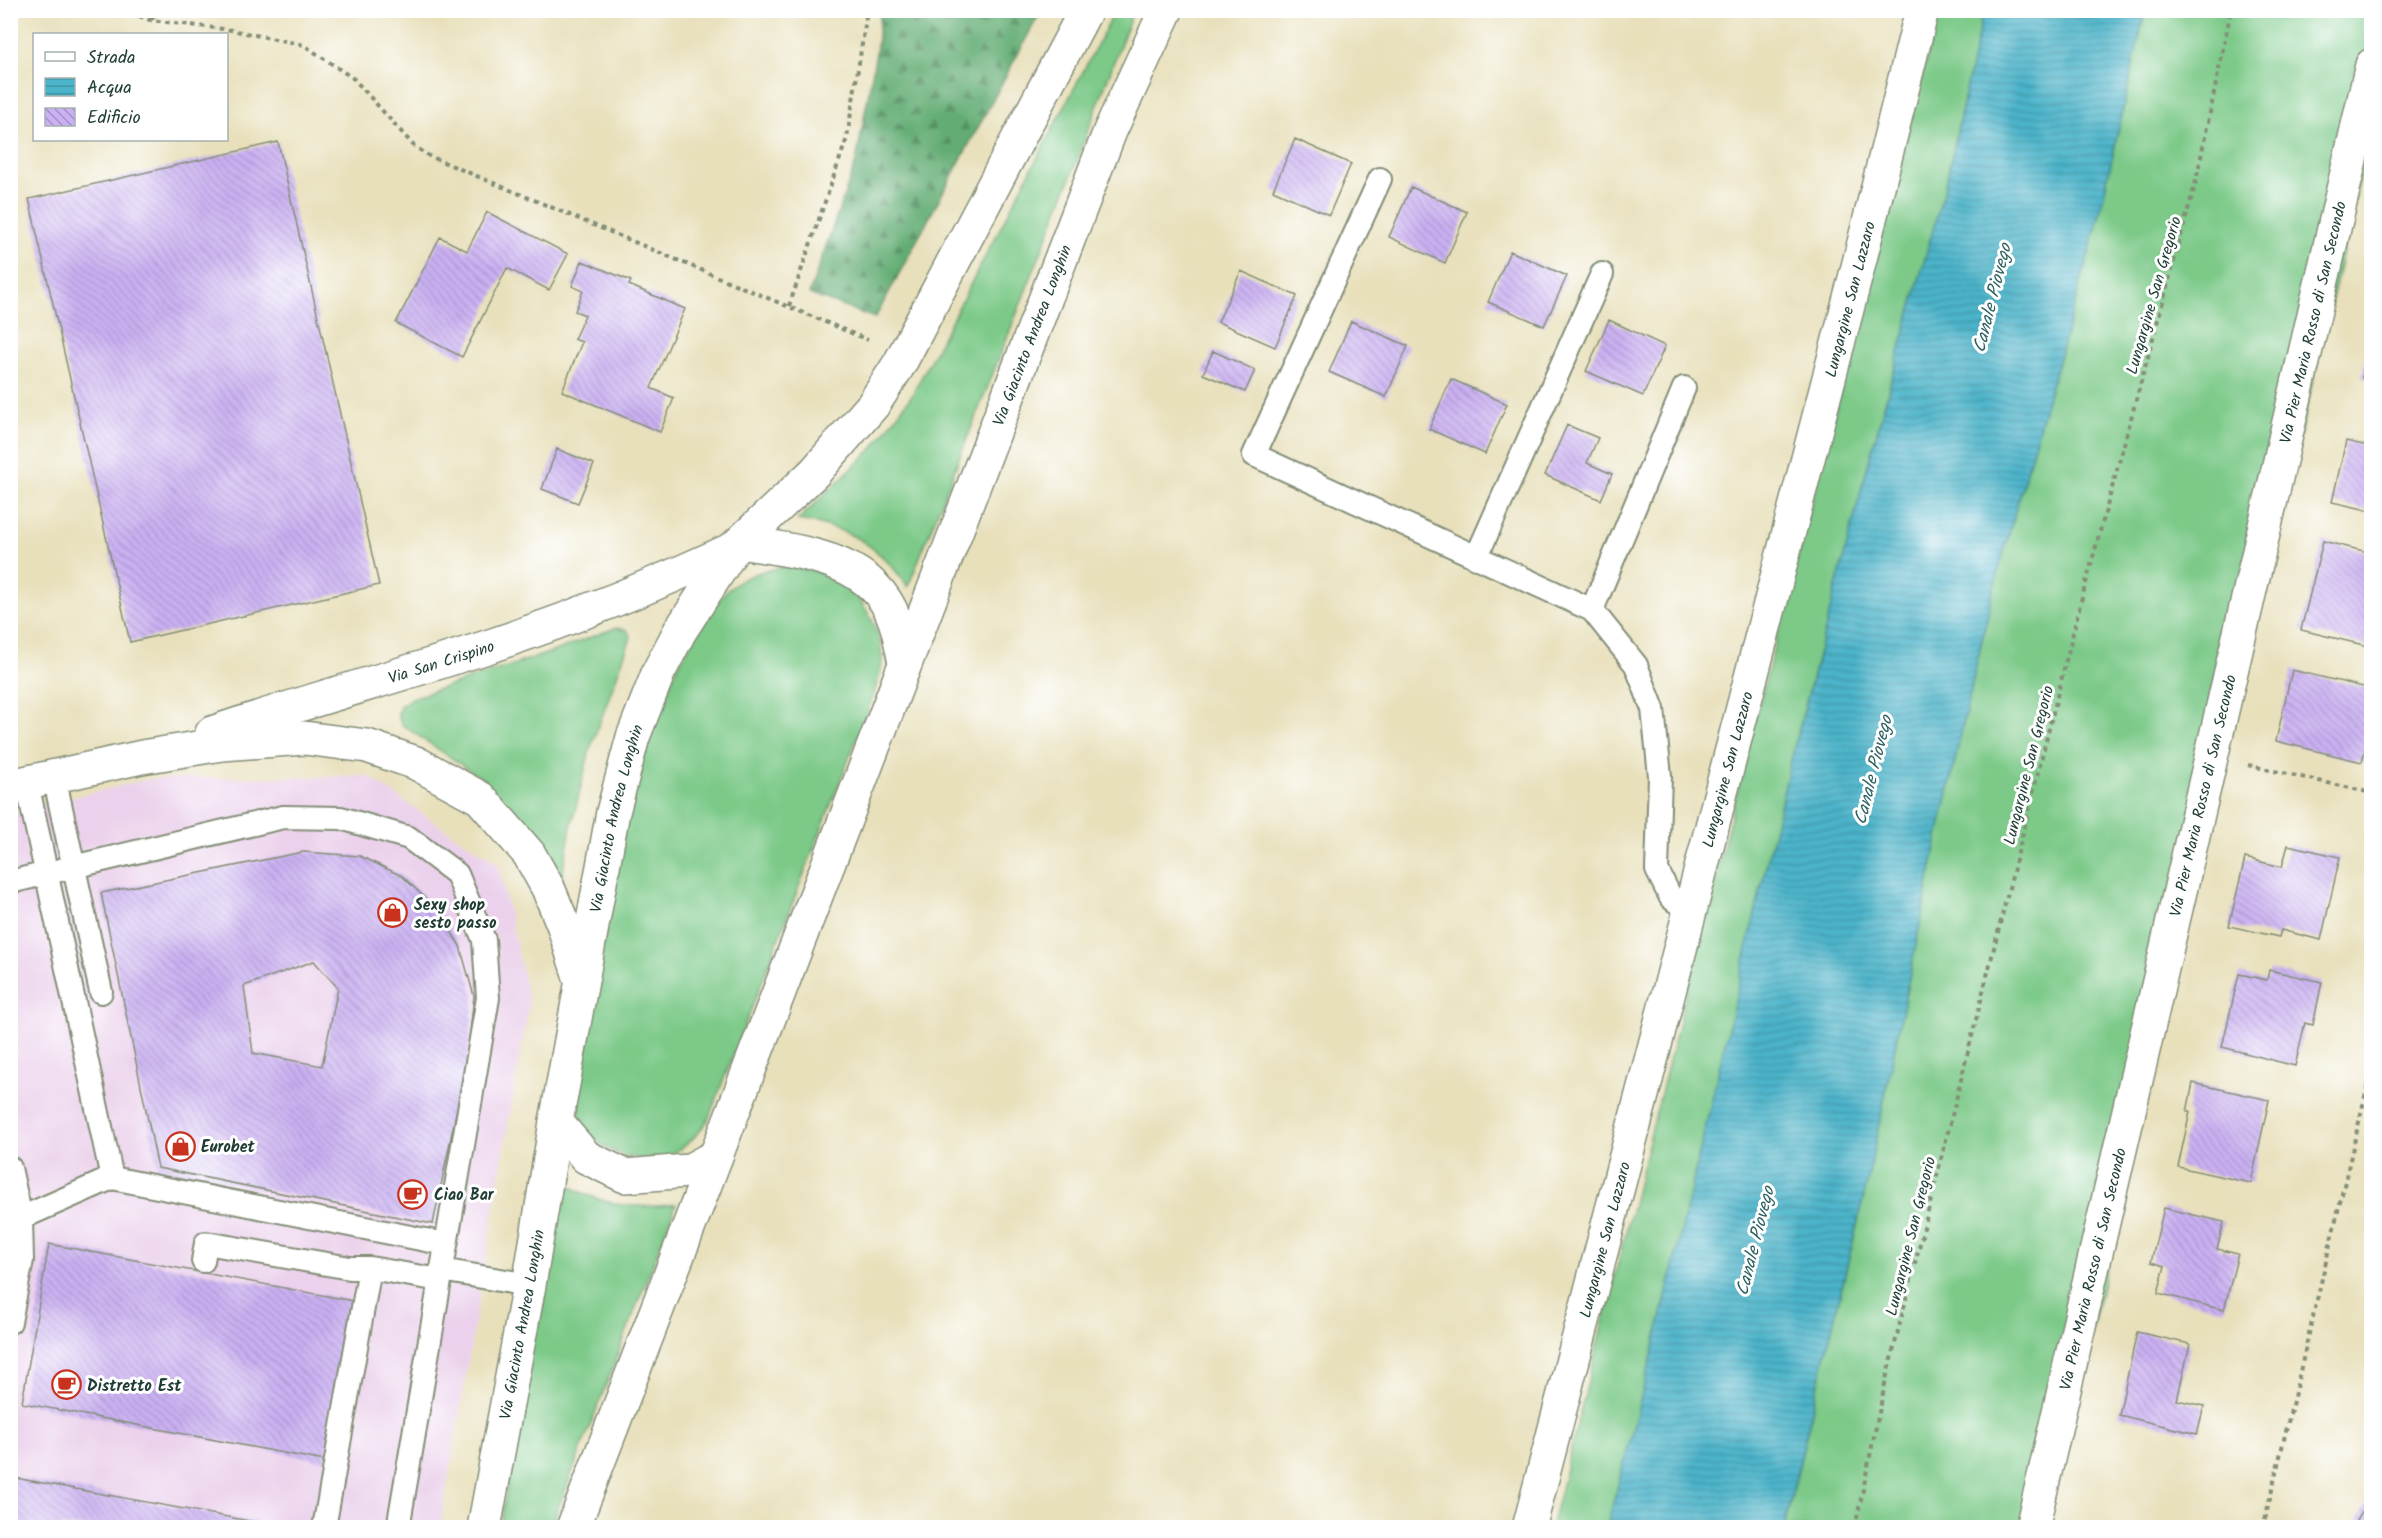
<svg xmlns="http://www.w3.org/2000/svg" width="2382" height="1538" viewBox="0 0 2382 1538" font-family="Kalam,sans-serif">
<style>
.built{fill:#ebd1eb}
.grass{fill:#7bc988;stroke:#4d835e;stroke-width:1.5}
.forest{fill:url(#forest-firs);stroke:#427554;stroke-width:1.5}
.water{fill:url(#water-rules);stroke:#36787f;stroke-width:1.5}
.building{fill:url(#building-back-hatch);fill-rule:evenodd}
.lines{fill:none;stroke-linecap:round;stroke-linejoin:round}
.service-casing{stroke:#848e78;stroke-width:26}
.minor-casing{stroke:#848e78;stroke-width:36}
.path{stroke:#848e78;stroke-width:4;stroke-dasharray:4.5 4.5;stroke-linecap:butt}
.service{stroke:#fff;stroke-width:22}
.minor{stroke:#fff;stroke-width:33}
.labels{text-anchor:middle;stroke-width:6;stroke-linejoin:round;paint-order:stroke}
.street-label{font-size:16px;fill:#1f3d34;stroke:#fff}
.poi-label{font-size:16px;font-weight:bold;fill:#1f3d34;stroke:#fff;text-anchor:start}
.water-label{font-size:18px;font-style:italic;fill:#2c6161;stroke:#fff}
</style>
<defs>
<pattern id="forest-firs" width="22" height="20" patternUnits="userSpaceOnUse" patternTransform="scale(1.5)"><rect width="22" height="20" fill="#64ad74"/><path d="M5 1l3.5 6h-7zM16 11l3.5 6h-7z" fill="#528e60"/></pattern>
<pattern id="water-rules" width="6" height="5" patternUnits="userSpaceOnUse" patternTransform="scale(1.5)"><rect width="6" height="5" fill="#4cb4ca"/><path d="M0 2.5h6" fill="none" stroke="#3f94a5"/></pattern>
<pattern id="building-back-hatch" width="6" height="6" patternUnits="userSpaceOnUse" patternTransform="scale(1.5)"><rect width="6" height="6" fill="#cbb1f3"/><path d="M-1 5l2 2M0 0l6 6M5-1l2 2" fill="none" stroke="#a491c6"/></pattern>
</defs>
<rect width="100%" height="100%" fill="#fff"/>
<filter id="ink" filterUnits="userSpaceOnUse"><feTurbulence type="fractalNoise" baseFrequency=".0167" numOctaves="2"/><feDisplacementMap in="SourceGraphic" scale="12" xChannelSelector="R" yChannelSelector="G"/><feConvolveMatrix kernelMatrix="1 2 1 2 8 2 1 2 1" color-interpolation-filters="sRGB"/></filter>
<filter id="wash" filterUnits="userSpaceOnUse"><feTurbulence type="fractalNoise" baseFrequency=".008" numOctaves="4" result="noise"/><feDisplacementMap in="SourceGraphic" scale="24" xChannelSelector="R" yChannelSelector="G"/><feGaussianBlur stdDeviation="1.35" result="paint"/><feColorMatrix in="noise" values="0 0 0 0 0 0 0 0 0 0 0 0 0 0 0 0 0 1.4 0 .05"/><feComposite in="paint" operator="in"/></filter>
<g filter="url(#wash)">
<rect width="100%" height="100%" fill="#e8e0bb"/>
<path class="built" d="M368,776l75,52 55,35 31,140 -89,524h-429l-1,-715 140,-33z"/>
<path class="grass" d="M1115,11h18l-66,176 -159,400c-29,-42 -60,-60 -110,-67l76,-73 38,-52z
M1939,11h44l-36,168 -81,293 -77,296 -133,572 -49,187 -56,1 204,-807z
M2145,11h226v120l-325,1396 -262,1 83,-345 72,-351 55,-246 104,-365z
M783,567c14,1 28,2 41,7 35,14 58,52 58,89 -1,10 -6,21 -8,31l-166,426c-8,11 -15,20 -26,28 -31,21 -75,10 -96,-20 -6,-9 -9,-20 -11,-31l52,-287 26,-85 24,-57 31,-54 18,-23 17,-12 20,-8z
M615,628l12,2 4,7 -41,112 -19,78 -9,50 -35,-51 -45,-47 -81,-55 -3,-9 2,-9 12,-8 140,-46z
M559,1180c37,24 73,31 117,24l-125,323 -51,1z"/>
<path class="forest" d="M880,11h161l-166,307 -66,-24 47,-132 21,-115z"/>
<path class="water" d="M1983,11h162l-47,210 -104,365 -55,246 -72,351 -83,344h-177l49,-187 133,-572 77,-296 81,-293z"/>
<g id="blocks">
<path class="building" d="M1295,139l56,25 -22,51 -56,-25z
M278,142l101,443 -249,57 -101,-443z
M1411,187l56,25 -22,51 -56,-26z
M487,212l81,42 -19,36 -42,-22 -45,89 -66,-34 44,-86 27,14z
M1510,251l57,25 -23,50 -56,-24z
M582,261l49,20 -2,4 56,24 -34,79 23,10 -14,34 -98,-41 20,-49 -8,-3 11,-24 -10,-4 8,-20 -11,-5z
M1241,271l56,25 -22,51 -57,-25z
M1609,320l56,26 -22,50 -57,-25z
M1351,321l57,25 -22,51 -57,-25z
M2370,336h2v44l-10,-2z
M1213,351l42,19 -10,22 -42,-18z
M1451,379l56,25 -22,50 -56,-25z
M1567,425l31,13 -11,25 25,11 -11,26 -56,-25z
M2346,441l26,6v64l-40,-9z
M557,449l37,15 -16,39 -36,-14z
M2323,541l49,12v94l-71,-17z
M2292,670l80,19v32l-10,41 -86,-21z
M2288,845l52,12 -19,83 -40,-10 -2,7 -50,-11 16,-68 37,9z
M303,852l57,4 42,20 38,36 20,34 14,50 -7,64 -34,164 -275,-56 -57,-275zM314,961l24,27 -16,78 -69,-13 -9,-67z
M2269,970l53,12 -9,43 -8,-2 -10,43 -73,-19 17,-73 28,6z
M2193,1083l76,17 -18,83 -73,-16 12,-55h-3z
M2164,1208l60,14 -7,27 21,5 -14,56 -66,-17 7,-27 -14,-4z
M49,1244l305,57 -29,160 -303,-58z
M2137,1332l53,12 -13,56 27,6 -7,28 -78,-19z
M10,1477l267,49v1h-267z
M2370,1496l2,1v30h-18z"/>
</g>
</g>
<g filter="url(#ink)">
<use href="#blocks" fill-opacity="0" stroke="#848e78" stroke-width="1.5"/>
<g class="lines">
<defs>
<path id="service" d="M1380,179l-126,276 338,155 44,55 17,44 7,67 -3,94 14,28 19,14
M1476,558l126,-284
M1592,610l92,-222
M54,776l47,216
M27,783l85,395 334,66
M10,882l273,-65 58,1 68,20 48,36 27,66 4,58 -90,530
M10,1168l11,50 1,42 -12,62
M21,1218l91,-40
M203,1261l3,-18 144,25h20
M441,1270l88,15
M324,1528l46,-260 70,12"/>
<g id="minor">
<path d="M741,542c56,10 130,14 153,76 6,15 8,31 11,45"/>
<path id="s1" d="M212,733c93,-32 188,-57 281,-88 83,-28 162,-60 240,-96"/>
<path d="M10,786l132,-29 80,-13 82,-6 63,8 49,17 64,35 49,56 19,34 15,36 17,53"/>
<path d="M556,1122l30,35 39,19 63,-5 28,-15"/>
<path id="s2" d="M484,1528l45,-243 27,-163 57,-310 20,-75 26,-66 21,-40 53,-82 81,-76 59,-68 27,-42 186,-353"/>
<path id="s3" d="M573,1528l537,-1397 56,-121"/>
<path id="s4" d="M1529,1528l329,-1261 64,-257"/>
<path id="s5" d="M2032,1528l340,-1463"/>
</g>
</defs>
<use href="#service" class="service-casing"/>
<use href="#minor" class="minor-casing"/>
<path class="path" d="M122,10l28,10 81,10 73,15 50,34 60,67 15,10 439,184
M151,19l15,-9
M789,306l58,-168 19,-119 -1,-9
M2248,765l124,28
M1855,1528l31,-149 195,-778 115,-420 35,-171
M2263,1528l109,-461"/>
<use href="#service" class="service"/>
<use href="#minor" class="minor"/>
</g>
</g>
<defs>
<symbol id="shop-ring" viewBox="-11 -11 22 22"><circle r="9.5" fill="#fff" stroke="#c8321e" stroke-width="1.5"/><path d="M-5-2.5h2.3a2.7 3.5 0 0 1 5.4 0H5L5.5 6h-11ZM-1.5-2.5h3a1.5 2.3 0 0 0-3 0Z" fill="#c8321e"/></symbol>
<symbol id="cafe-ring" viewBox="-11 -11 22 22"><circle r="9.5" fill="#fff" stroke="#c8321e" stroke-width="1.5"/><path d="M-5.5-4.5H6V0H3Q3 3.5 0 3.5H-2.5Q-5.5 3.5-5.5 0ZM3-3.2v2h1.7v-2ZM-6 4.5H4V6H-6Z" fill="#c8321e"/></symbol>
</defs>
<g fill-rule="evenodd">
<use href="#shop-ring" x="376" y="896" width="33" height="33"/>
<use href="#shop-ring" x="164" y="1130" width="33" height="33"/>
<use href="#cafe-ring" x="396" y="1178" width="33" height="33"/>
<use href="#cafe-ring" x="50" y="1368" width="33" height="33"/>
</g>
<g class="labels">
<g class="street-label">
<text transform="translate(2153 295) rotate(-74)" y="6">Lungargine San Gregorio</text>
<text dy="6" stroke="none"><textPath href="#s4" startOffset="1270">Lungargine San Lazzaro</textPath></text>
<text dy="6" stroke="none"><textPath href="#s5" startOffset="1238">Via Pier Maria Rosso di San Secondo</textPath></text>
<text dy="6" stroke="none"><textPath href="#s3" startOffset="1278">Via Giacinto Andrea Longhin</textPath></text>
<text dy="6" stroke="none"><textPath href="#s1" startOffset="240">Via San Crispino</textPath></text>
<text transform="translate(2028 765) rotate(-76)" y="6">Lungargine San Gregorio</text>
<text dy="6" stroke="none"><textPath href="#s4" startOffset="784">Lungargine San Lazzaro</textPath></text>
<text dy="6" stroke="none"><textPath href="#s5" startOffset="752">Via Pier Maria Rosso di San Secondo</textPath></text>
<text dy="6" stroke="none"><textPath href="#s2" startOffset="722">Via Giacinto Andrea Longhin</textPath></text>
<text transform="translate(1910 1236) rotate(-76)" y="6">Lungargine San Gregorio</text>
<text dy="6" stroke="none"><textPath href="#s4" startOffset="298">Lungargine San Lazzaro</textPath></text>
<text dy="6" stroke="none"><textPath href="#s5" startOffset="266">Via Pier Maria Rosso di San Secondo</textPath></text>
<text dy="6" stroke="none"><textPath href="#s2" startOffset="207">Via Giacinto Andrea Longhin</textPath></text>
</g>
<g class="poi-label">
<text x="414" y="910">Sexy shop<tspan x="414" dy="18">sesto passo</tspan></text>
<text x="201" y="1152">Eurobet</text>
<text x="434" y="1200">Ciao Bar</text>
<text x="87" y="1391">Distretto Est</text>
</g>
<g class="water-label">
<text transform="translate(1992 298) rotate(-76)" y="6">Canale Piovego</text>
<text transform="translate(1873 770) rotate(-76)" y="6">Canale Piovego</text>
<text transform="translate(1755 1241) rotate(-76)" y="6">Canale Piovego</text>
</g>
</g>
<rect width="2382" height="1538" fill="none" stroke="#fff" stroke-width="36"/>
<rect x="33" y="33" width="195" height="108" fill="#ffffff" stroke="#a5b1ae" stroke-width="1.5"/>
<rect x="45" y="52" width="30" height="9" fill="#ffffff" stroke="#a5b1ae" stroke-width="1.5"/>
<text x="87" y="63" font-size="18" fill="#1f3d34">Strada</text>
<rect x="45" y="78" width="30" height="18" fill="url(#water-rules)" stroke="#a5b1ae" stroke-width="1.5"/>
<text x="87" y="93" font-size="18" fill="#1f3d34">Acqua</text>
<rect x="45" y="108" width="30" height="18" fill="url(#building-back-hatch)" stroke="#a5b1ae" stroke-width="1.5"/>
<text x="87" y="123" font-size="18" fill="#1f3d34">Edificio</text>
</svg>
